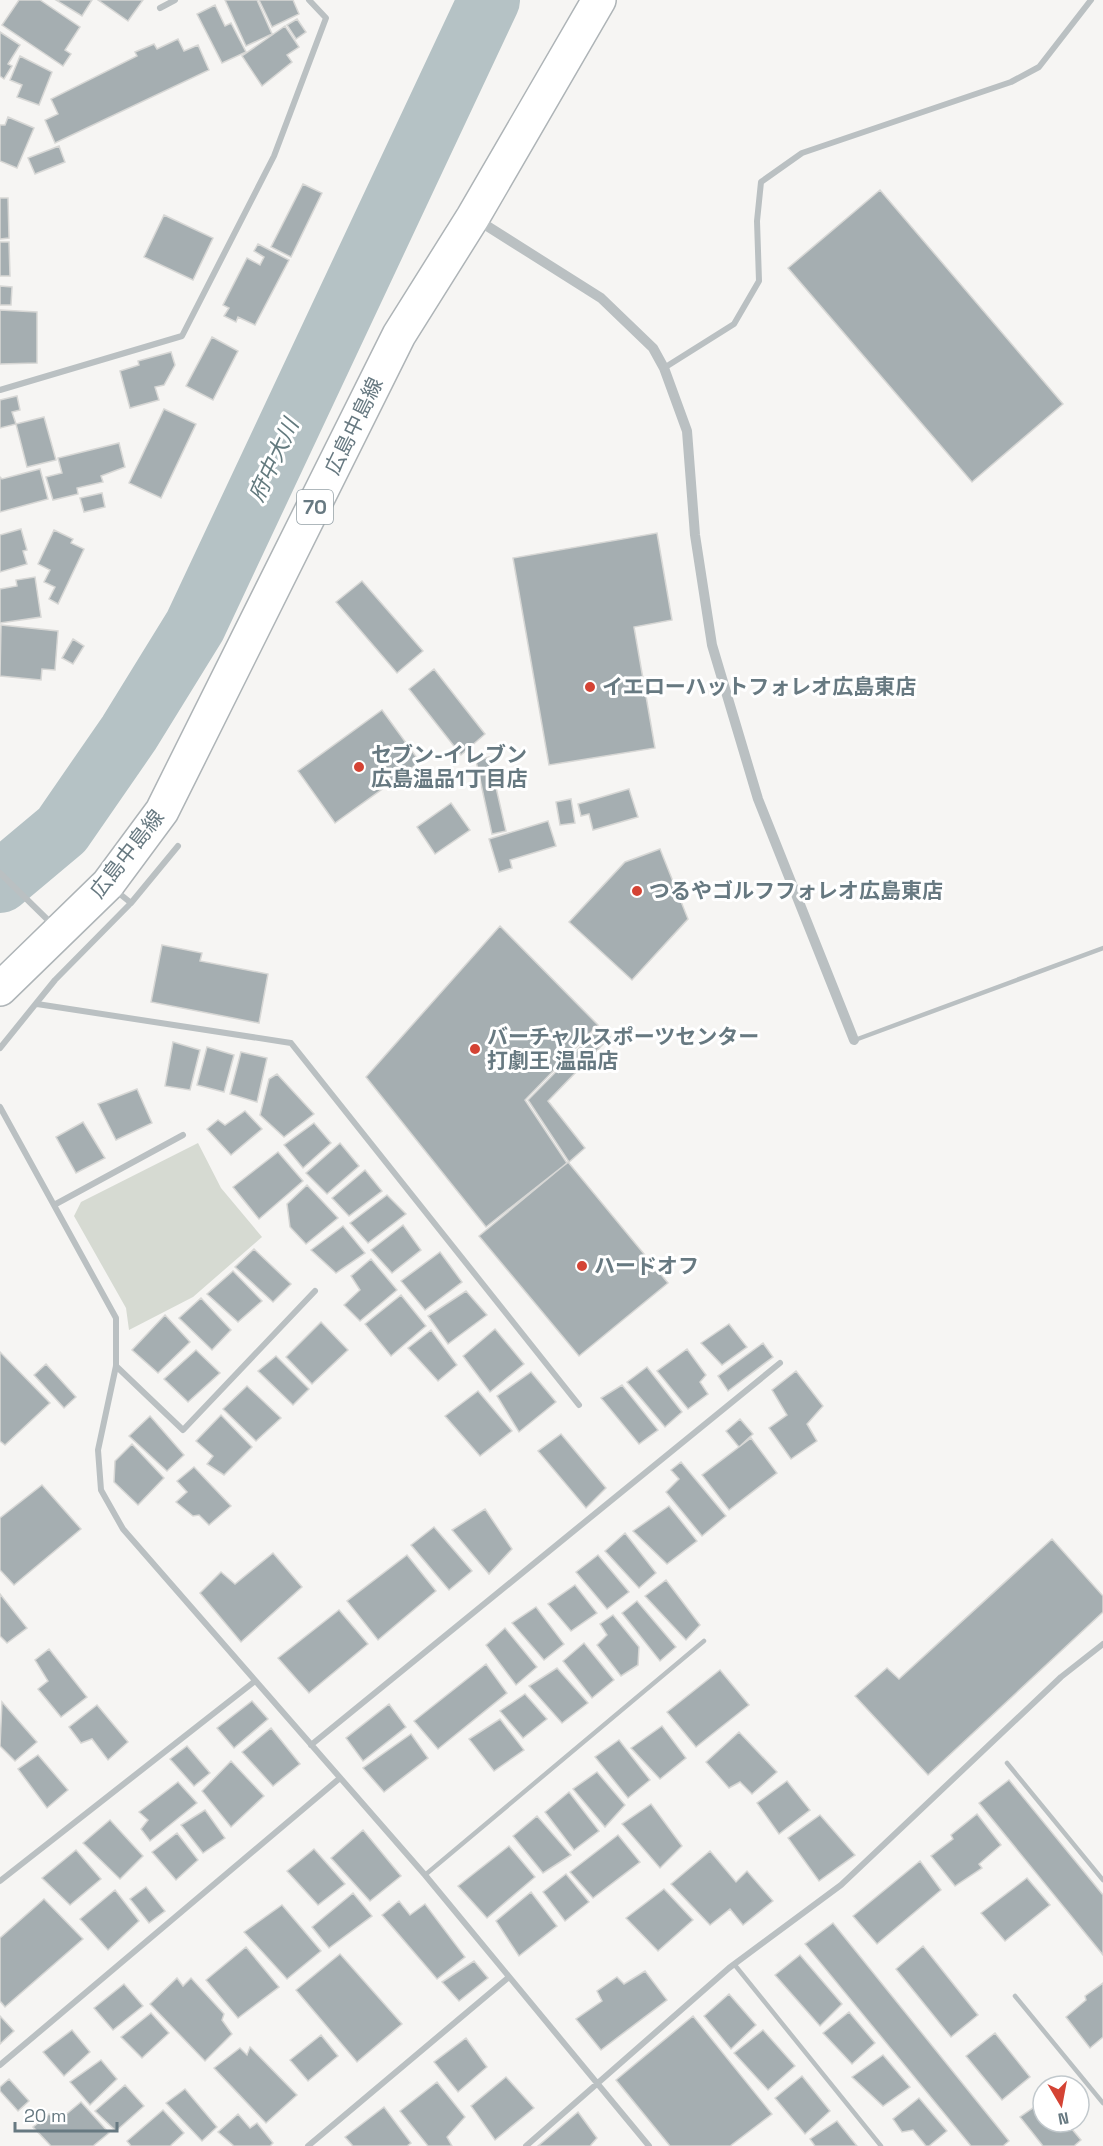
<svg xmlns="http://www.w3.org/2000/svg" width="1103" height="2146" viewBox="0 0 1103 2146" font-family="'Space Grotesk','Noto Sans JP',sans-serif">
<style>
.green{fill:#d6dad2}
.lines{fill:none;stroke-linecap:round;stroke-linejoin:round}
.river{stroke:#b5c2c5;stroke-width:62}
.building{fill:#a5aeb1;stroke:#d7d7d5;stroke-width:1.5}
.primary-casing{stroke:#aeb4b7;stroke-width:36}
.service{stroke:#bac0c2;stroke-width:4.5}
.minor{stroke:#bac0c2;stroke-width:6}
.tertiary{stroke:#bac0c2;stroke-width:10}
.primary{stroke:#fff;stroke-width:33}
.poi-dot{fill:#d44334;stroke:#fff;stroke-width:2}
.labels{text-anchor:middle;stroke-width:6;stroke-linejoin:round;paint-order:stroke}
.shield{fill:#fff;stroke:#95a1a7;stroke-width:1.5}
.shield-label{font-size:20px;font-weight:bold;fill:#677981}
.street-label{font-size:21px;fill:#677981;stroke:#fff}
.poi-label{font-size:21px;font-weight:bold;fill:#677981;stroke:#fff;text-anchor:start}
.water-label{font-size:22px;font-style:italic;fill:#637a7e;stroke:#fff}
</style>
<rect width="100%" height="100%" fill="#f6f5f3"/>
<path class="green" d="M198,1143l23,45 41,49 -69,60 -64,33 -3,-22 -52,-92 7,-14z"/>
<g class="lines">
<path class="river" d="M0,882l62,-52 67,-97 66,-107 294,-626"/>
</g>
<path class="building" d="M19,0h21l40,27 -15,23 6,4 -8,12 -61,-41z
M56,0h36l-10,16z
M98,0h45l-15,21z
M225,0h32l15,34 -26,12z
M259,0h34l6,14 -27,13z
M215,5l10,21 6,-3 15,29 -24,11 -25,-49z
M297,19l9,13 -10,7 -9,-14z
M285,26l14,21 -12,8 5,7 -30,24 -20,-30z
M0,32l20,13 -12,19 4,2 -8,13 -4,-3z
M178,39l6,12 14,-6 11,25 -154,73 -10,-23 13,-6 -7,-15 86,-43 -2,-4 19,-8 3,5z
M20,56l32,16 -13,33 -22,-8 5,-12 -12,-5z
M8,117l26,11 -17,40 -17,-7v-36h5z
M59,146l6,16 -30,12 -7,-16z
M303,184l19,9 -31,64 -20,-10z
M880,190l183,214 -91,78 -184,-214z
M0,198h8l1,40 -9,1z
M164,215l49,23 -20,42 -49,-23z
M0,242h9l1,34h-10z
M258,244l31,16 -34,65 -17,-8 -2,5 -12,-6 5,-8 -6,-3 24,-47 13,7 4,-8 -10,-6z
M0,286l12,1 -1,18h-11z
M0,310l37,2v51l-37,1z
M212,337l26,14 -25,49 -27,-14z
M171,352l4,13 -11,20 -9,2 4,13 -29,8 -10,-37 19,-6 -1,-4z
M17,396l3,14 -8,2 4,12 -16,4v-28z
M164,409l32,15 -35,74 -32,-15z
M44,417l12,43 -29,7 -11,-43z
M119,443l6,24 -24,9 2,6 -26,6 1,6 -25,6 -7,-23 16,-4 -4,-15z
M40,469l8,30 -48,13v-35l2,2z
M102,493l3,14 -21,5 -4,-14z
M21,529l6,21 -4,1 4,13 -27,8v-37z
M54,530l19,9 -2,4 13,6 -26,55 -9,-5 6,-12 -11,-5 6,-12 -12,-6z
M657,533l15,87 -38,7 21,121 -106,17 -36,-207z
M35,577l6,40 -41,6v-34l17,-3 -1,-6z
M362,581l61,70 -26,22 -61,-71z
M1,625l57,6 -3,39 -13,-1 -1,11 -41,-4z
M73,639l11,7 -11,18 -11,-6z
M434,669l51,65 -24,21 -52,-66z
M382,710l38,52 -85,61 -37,-52z
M489,757l17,74 -14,3 -16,-73z
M629,789l9,28 -45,13 -4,-16 -8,2 -3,-12z
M571,799l4,24 -15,2 -4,-23z
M451,803l19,27 -35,24 -18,-27z
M548,821l8,25 -46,14 2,8 -13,4 -10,-33z
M660,849l28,70 -56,61 -63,-58 56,-60z
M500,926l98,99 -73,75 42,63 -81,64 -120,-150z
M162,945l40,8 -2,8 68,13 -9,49 -108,-21z
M600,1027l10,10 -62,64 37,47 -16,14 -41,-62z
M173,1042l27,8 -10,40 -25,-4z
M207,1047l27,8 -10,37 -27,-7z
M241,1052l26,6 -10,44 -27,-8z
M277,1074l37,40 -30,23 -24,-22 9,-36z
M137,1089l15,34 -36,17 -18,-36z
M245,1111l17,18 -31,26 -24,-26 11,-9 7,5z
M83,1122l22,36 -29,15 -20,-36z
M314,1123l17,20 -28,25 -19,-23z
M340,1143l19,23 -32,28 -21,-21z
M278,1152l25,29 -44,38 -26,-32z
M568,1162l100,121 -89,73 -100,-120z
M365,1170l17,21 -33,25 -17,-18z
M307,1185l31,33 -32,26 -16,-17 -3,-23z
M387,1195l19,19 -38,29 -18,-20z
M403,1225l18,25 -29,23 -21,-23z
M343,1226l22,27 -29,20 -25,-23z
M254,1249l37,35 -18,18 -38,-35z
M440,1252l22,30 -37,28 -24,-29z
M371,1259l26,31 -37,31 -16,-16 16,-15 -9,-14z
M233,1271l29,30 -24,21 -31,-28z
M466,1291l21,24 -39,29 -20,-28z
M401,1295l25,31 -35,30 -26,-32z
M201,1298l30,32 -19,20 -33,-32z
M165,1315l25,27 -32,31 -26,-23z
M321,1322l27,28 -36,34 -26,-27z
M729,1324l18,23 -25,18 -21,-22z
M495,1329l29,35 -34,28 -27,-36z
M431,1330l26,35 -19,16 -30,-33z
M763,1343l10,14 -45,34 -10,-15z
M687,1349l19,26 -6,7 8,12 -20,15 -31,-38z
M196,1350l24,23 -32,29 -24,-23z
M0,1352l50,51 -45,42 -5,-4z
M276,1356l33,33 -16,16 -35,-34z
M46,1364l30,33 -12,11 -30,-33z
M647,1367l35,45 -17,15 -38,-45z
M796,1371l27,35 -16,18 10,17 -26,18 -22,-31 18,-13 -15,-25z
M531,1372l25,30 -37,30 -22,-36z
M622,1385l36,45 -19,14 -38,-46z
M247,1386l34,32 -25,23 -33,-32z
M478,1391l34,40 -32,25 -35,-40z
M221,1415l31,32 -28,28 -17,-11 6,-8 -17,-15z
M150,1416l34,39 -17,16 -38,-35z
M740,1419l13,15 -14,13 -13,-16z
M561,1434l45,54 -20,20 -48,-57z
M751,1438l26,35 -48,37 -27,-35z
M132,1444l32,34 -26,27 -24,-23 1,-21z
M681,1462l45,54 -24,20 -36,-44 13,-13 -8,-9z
M194,1467l37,39 -22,19 -10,-10 -6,1 -17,-14 11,-10 -10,-11z
M42,1485l39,44 -67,56 -14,-15v-52z
M669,1506l28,35 -30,23 -34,-33z
M485,1509l27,40 -23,25 -37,-44z
M434,1527l38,44 -23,19 -38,-45z
M625,1533l31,40 -17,15 -34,-37z
M1052,1539l51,57v16l-175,163 -73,-79 32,-28 12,11z
M273,1553l29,34 -61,55 -41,-49 21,-21 14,12z
M407,1555l29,36 -58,49 -31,-39z
M598,1555l31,37 -22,17 -31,-37z
M666,1580l34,45 -14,15 -41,-44z
M575,1585l22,28 -26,18 -23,-27z
M0,1594l27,34 -20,15 -7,-7z
M637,1601l39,46 -16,14 -38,-48z
M536,1607l28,37 -20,16 -32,-37z
M339,1610l29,34 -59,49 -31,-35z
M613,1615l26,32 -1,18 -17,11 -24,-31 10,-10 -7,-11z
M505,1628l32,39 -21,18 -30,-40z
M584,1643l30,37 -22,18 -29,-37z
M49,1649l38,48 -26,20 -23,-28 10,-8 -13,-21z
M486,1664l21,29 -69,56 -24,-28z
M557,1668l31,35 -26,20 -33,-37z
M720,1670l29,35 -53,42 -29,-35z
M525,1694l22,25 -24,19 -23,-27z
M252,1701l16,18 -34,29 -17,-20z
M2,1702l35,40 -22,19 -15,-15z
M389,1704l17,23 -43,34 -17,-23z
M97,1705l31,37 -20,18 -16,-21 -11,4 -12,-16z
M500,1719l24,31 -30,21 -25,-32z
M662,1726l24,32 -26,21 -29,-31z
M271,1728l29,36 -27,22 -31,-34z
M739,1732l38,40 -25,22 -12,-12 -11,6 -23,-26z
M411,1734l17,24 -44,34 -21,-24z
M619,1740l31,40 -22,18 -33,-41z
M187,1746l23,27 -16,13 -24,-27z
M38,1755l30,35 -21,18 -29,-39z
M231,1761l33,35 -33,31 -29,-36z
M597,1772l28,33 -20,22 -32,-38z
M1009,1780l94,115v60l-124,-152z
M787,1781l23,29 -31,24 -22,-31z
M178,1782l19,21 -47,38 -9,-12 7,-9 -9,-8z
M569,1792l30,39 -25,19 -29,-38z
M651,1804l31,42 -22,22 -38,-44z
M205,1810l20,28 -22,15 -22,-28z
M977,1814l24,31 -22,19 3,4 -27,18 -24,-30 22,-17 -2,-4z
M820,1815l35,40 -36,26 -31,-43z
M537,1816l34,39 -28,18 -30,-37z
M110,1820l33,36 -23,23 -37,-36z
M363,1830l38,46 -31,25 -39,-43z
M177,1833l21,27 -22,20 -24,-28z
M618,1835l22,27 -47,36 -23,-26z
M509,1846l26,31 -48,41 -29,-32z
M314,1849l31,35 -27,21 -31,-34z
M76,1850l25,29 -31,26 -28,-27z
M710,1851l26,31 11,-11 26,30 -30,24 -13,-16 -20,16 -39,-41z
M920,1861l21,29 -64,54 -24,-28z
M566,1874l23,28 -24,19 -22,-29z
M1027,1878l23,27 -45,36 -24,-28z
M146,1887l19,24 -16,12 -19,-24z
M664,1889l29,31 -35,31 -32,-33z
M115,1890l24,31 -31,29 -28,-31z
M531,1892l26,34 -38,30 -23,-35z
M353,1893l19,23 -43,32 -17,-21z
M44,1899l39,40 -78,68 -5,-6v-63z
M399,1901l11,14 15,-11 40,53 -28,22 -55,-64z
M282,1905l39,46 -34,28 -43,-47z
M833,1923l176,218 -6,5h-32l-166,-202z
M923,1946l55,69 -27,22 -55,-68z
M246,1947l33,40 -41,31 -32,-38z
M340,1954l62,70 -45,38 -61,-72z
M800,1955l42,49 -22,22 -45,-51z
M474,1961l14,17 -29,23 -17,-19z
M645,1971l22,29 -66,50 -25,-31 26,-18 -5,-10 20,-14 7,7z
M177,1978l6,8 8,-8 33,36 -2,6 10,14 -27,27 -55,-57z
M1103,1983v54l-13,11 -24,-31 20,-17 -1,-4z
M124,1984l19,22 -30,24 -19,-22z
M729,1994l27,31 -25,24 -27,-33z
M849,2012l26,31 -23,21 -29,-31z
M151,2013l18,20 -27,25 -21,-21z
M0,2016l14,15 -14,13z
M693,2016l79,98 -42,32h-60l-54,-66z
M72,2030l18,22 -26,24 -21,-24z
M763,2030l32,36 -27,24 -34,-37z
M995,2033l35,44 -28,23 -36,-44z
M321,2035l17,21 -30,25 -18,-21z
M466,2038l21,29 -29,25 -24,-30z
M250,2047l47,48 -31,28 -52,-55 26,-20 7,7z
M883,2055l27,32 -27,19 -31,-29z
M101,2060l16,19 -27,26 -20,-23z
M802,2076l28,35 -25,23 -30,-36z
M506,2077l28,31 -39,32 -24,-34z
M9,2079l20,22 -11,10 -18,-20v-4z
M437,2082l28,35 -18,20 5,9h-24l-28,-35z
M125,2085l19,21 -28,25 -21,-20z
M185,2089l32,38 -15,14 -36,-38z
M919,2098l28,33 -18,15h-3l-13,-16 -11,2 -9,-13z
M1043,2101v21h23l15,18 -7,6h-31l-23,-29z
M81,2102l28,31 -16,13h-42l-18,-19 16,-13 9,7z
M384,2107l27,36 -4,3h-54l-8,-9z
M163,2110l21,23 -14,13h-39l-4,-5z
M578,2112l19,26 -7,8h-52z
M238,2114l12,14 7,-5 16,20 -3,3h-36l-16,-14z
M837,2121l20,25h-42l-5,-7z"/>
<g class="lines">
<defs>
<path id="primary" d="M0,989l108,-105 54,-73 237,-476 74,-118 126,-217"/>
</defs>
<use href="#primary" class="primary-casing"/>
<path class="service" d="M855,1040l248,-92
M1007,1763l96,117
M425,1875l279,-234
M734,1964l147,182
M1015,1996l88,107"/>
<path class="minor" d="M160,8l15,-8
M664,368l70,-44 25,-43 -2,-60 4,-39 41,-29 209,-71 28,-15 52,-67
M0,390l182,-54 92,-180 52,-138 -17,-18
M0,873l53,52
M131,903l47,-57
M37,1004l254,39 288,362
M0,1048l55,-68 76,-77 -16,-13
M0,1107l116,211v48l-18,84 3,40 22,39 302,346 224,271
M54,1205l129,-70
M116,1366l67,64 132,-139
M311,1745l469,-382
M0,1881l255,-200
M0,2065l340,-287
M308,2146l201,-169
M526,2146l203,-178 112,-83 220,-208 42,-33"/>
<path class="tertiary" d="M476,219l125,79 52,50 11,20 23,63 8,104 17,110 46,154 96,241"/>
<use href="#primary" class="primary"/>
</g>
<g class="poi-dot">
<circle cx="590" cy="687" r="6"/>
<circle cx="359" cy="767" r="6"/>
<circle cx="637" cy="891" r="6"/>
<circle cx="475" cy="1049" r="6"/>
<circle cx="582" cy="1266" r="6"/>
</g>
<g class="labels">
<rect class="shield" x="297" y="490" width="36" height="34" rx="4.5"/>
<g class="shield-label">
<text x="315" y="514">70</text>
</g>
<g class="street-label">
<text transform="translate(354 426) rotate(-64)" y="7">広島中島線</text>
<text transform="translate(127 854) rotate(-52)" y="7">広島中島線</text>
</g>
<g class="poi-label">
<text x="602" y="694">イエローハットフォレオ広島東店</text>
<text x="371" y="762">セブン‐イレブン<tspan x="371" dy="24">広島温品1丁目店</tspan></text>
<text x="649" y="898">つるやゴルフフォレオ広島東店</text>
<text x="487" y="1044">バーチャルスポーツセンター<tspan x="487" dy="24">打劇王 温品店</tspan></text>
<text x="594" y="1273">ハードオフ</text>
</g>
<g class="water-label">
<text transform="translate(273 460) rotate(-65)" y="8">府中大川</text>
</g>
</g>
<g transform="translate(1061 2104) rotate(170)"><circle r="28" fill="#ffffff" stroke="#c2c9cd" stroke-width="1.5"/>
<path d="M0-4.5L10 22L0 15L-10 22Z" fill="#d44334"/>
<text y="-9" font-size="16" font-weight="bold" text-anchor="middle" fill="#677981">N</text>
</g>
<path d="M15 2122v9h102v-9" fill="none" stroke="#677981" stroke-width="3"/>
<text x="24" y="2122" font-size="18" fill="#677981" stroke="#ffffff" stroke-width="4.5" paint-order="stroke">20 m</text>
</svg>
